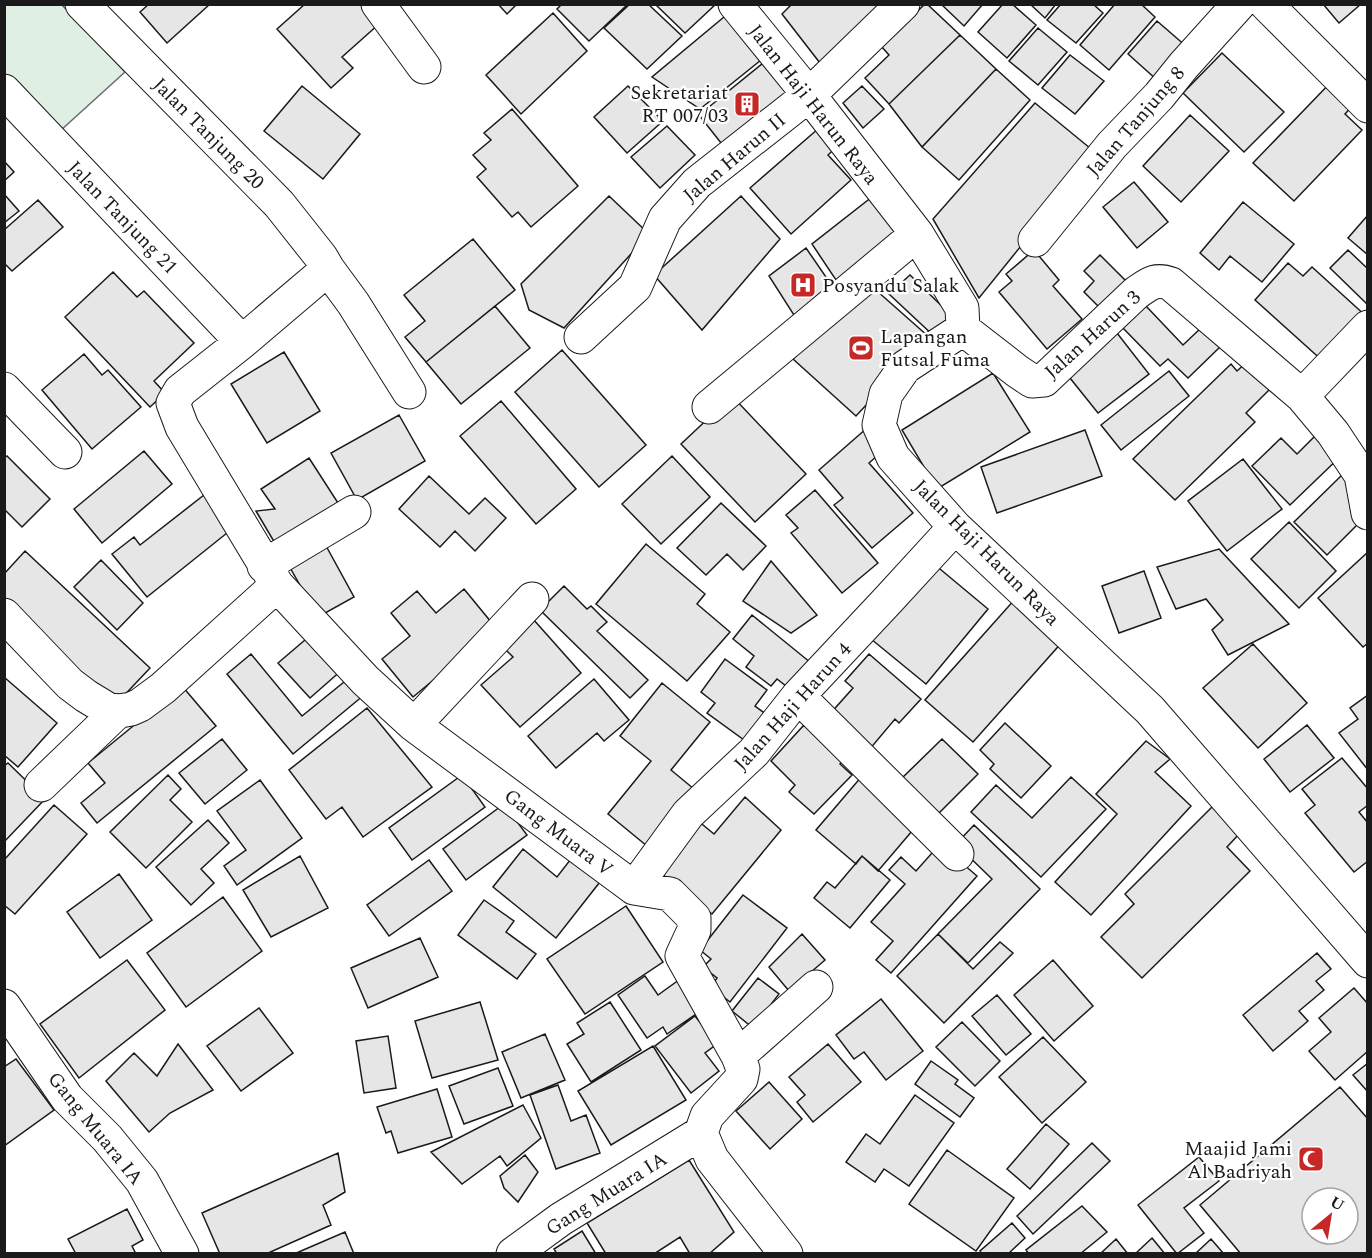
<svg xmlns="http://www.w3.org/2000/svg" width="1372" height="1258" viewBox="0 0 1372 1258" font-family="Spectral,serif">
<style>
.green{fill:#e0efe3;stroke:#6a6a6a;stroke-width:1.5}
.building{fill:#e6e6e6;stroke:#1a1a1a;stroke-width:1.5;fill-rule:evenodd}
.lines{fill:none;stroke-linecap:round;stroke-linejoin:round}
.minor-casing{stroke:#1a1a1a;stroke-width:35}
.minor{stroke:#fff;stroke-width:33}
.labels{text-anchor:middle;stroke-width:4.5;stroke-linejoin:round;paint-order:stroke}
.poi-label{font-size:20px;fill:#1a1a1a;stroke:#fff;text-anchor:end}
.street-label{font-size:20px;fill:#1a1a1a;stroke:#fff}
</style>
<rect width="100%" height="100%" fill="#fff"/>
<path class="green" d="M4,5h58l63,67 -65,59 -55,-56z"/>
<path class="building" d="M149,4h61l-43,39 -27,-31z
M305,4h56l18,20 -37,33 11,11 -22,20 -54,-59z
M498,4h19l-10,10z
M562,4h66l-39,37 -32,-32z
M630,4h18l34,32 -35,33 -43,-41z
M655,4h61l-31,29z
M792,4h104l-69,68 -45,-58z
M925,4h2l33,31 -71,69 -24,-26 24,-23 -8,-9z
M941,4h42l-19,22z
M1003,4h9l24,21 -29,33 -29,-26z
M1030,4h26l-11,14z
M1061,4h32l10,9 -27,30 -29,-23z
M1115,4h26l14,13 -46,53 -29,-25z
M1323,4h38l-22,19z
M730,12l36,44 -66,53 -48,-32z
M553,13l34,38 -66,63 -35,-39z
M1157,21l30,26 -30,33 -29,-26z
M1038,28l29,24 -29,33 -29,-24z
M960,35l36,34 -74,78 -33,-43z
M1222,53l62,59 -40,40 -61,-59z
M1070,55l34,26 -29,33 -33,-26z
M768,59l27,34 -70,55 -26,-33z
M996,69l34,31 -71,80 -37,-33z
M1333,80l23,22 -11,12 17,16 -68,71 -41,-38z
M302,86l58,48 -37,45 -59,-48z
M628,86l35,35 -36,32 -33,-36z
M862,86l22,23 -21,19 -20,-25z
M1035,103l61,50 -117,145 -46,-79z
M512,109l66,77 -47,41 -13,-15 -6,5 -35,-40 9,-8 -13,-14 18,-15 -7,-7z
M1190,115l39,36 -48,51 -38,-36z
M826,122l16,20 -14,13 23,25 -60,54 -41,-46z
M667,126l28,29 -35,33 -29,-31z
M4,161l10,11 -10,9z
M1134,182l34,40 -31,26 -34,-41z
M877,193l33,41 -68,55 -30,-45z
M4,194l15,17 -15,12z
M609,196l40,38 -85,94 -35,-18 -8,-26z
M741,196l39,43 -78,91 -48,-55z
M38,200l25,27 -51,44 -8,-8v-33z
M1243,202l51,42 -32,38 -32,-26 -11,14 -19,-17z
M1368,215v40l-20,-17z
M473,239l42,51 -89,72 -21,-25 20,-16 -21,-26z
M806,248l31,45 -38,30 -30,-47z
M1034,250l25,30 -6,6 29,33 -35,30 -48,-57 13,-11 -6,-7z
M1348,250l20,19v36l-38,-37z
M1100,255l34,34 -26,27 -24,-24 10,-11 -10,-10z
M1288,263l15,13 9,-9 55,50 -42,46 -70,-63z
M113,272l24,25 7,-6 50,52 -40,38 11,12 -15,14 -85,-90z
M910,275l46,45 -20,18 -47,-44z
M868,283l61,54 -73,79 -63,-57z
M1145,305l38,40 19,-18 19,19 -33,32 -20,-19 -8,7 -38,-39z
M495,306l35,42 -69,56 -35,-42z
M1117,333l32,41 -51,39 -32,-40z
M562,350l84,95 -47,42 -84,-95z
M284,352l36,59 -53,32 -36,-59z
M84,354l18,21 6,-5 33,37 -49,42 -50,-59z
M1248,361l25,25 -27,27 9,9 -80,78 -42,-41 98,-95 6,7z
M1169,371l20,25 -68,54 -20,-25z
M993,373l37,59 -93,57 -35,-59z
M732,396l74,78 -51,48 -74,-78z
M501,401l75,88 -40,35 -76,-88z
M399,415l26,46 -68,39 -26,-47z
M867,428l18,21 -16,14 44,50 -41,35 -38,-43 9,-7 -24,-28z
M1085,430l17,46 -105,37 -16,-46z
M1321,430l23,23 -54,52 -38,-39 29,-28 16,16z
M144,451l28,33 -70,59 -28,-34z
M7,456l43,43 -28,28 -18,-18v-51z
M672,456l38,41 -49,47 -39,-40z
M309,458l31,48 -64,39 -20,-34 19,-2 -14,-20z
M1243,459l39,50 -55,42 -39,-50z
M1343,474l19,20 1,25 -36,36 -33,-33z
M429,476l40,38 16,-16 21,20 -31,33 -20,-20 -15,16 -41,-38z
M815,490l63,73 -36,30 -51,-60 7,-5 -12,-13z
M204,495l28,34 -85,68 -35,-43 22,-17 6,8z
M721,503l45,43 -23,24 -16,-16 -21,21 -29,-27z
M1289,522l47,49 -37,37 -48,-49z
M325,544l29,53 -36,20 -30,-53z
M646,544l59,50 -8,10 33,28 -43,49 -91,-77z
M1219,549l70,75 -61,31 -16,-25 11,-10 -17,-21 -30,10 -19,-42z
M25,551l125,117 -34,36 -112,-103v-27z
M1368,552v91l-5,4 -45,-49z
M101,560l42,43 -26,27 -43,-43z
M771,561l46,54 -26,18 -48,-32z
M934,564l54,45 -62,75 -55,-45z
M1144,571l17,47 -42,15 -17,-47z
M564,586l23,23 4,-3 16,16 -10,9 51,49 -18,18 -90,-88z
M464,589l32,39 -83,69 -31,-38 28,-23 -19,-23 26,-22 19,22z
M1016,598l48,42 -91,102 -48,-42z
M752,615l64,52 -21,26 -18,-14 -6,7 -25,-19 8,-11 -21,-17z
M533,619l48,54 -61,54 -39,-42 32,-28 -11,-11z
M312,634l31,35 -33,29 -32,-35z
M1253,644l54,59 -49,45 -55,-60z
M251,654l51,62 47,-38 15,17 -71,59 -66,-80z
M869,654l52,45 -22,24 -4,-4 -26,31 -40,-35 24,-27 -8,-7z
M725,659l42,31 -12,16 16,12 -20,27 -44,-32 8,-10 -14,-11z
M4,677l53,46 -39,44 -14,-12z
M594,679l35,41 -25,21 -7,-8 -41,35 -28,-32z
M662,683l48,39 -39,48 23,19 -47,57 -39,-32 43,-53 -31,-25z
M182,686l34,40 -119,97 -16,-20 24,-20 -17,-20z
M1368,695v75l-29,-37 19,-14 -8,-11z
M367,708l65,79 -69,50 -21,-30 -16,12 -37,-49z
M1005,723l46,43 -30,32 -31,-29 4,-5 -14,-14z
M804,725l46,27 -10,12 12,11 -38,39 -25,-22 6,-7 -24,-24z
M1307,725l27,33 -44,34 -26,-33z
M222,739l25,31 -42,34 -26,-31z
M942,739l36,35 -39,39 -41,-31z
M1146,741l24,18 -15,13 36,34 -100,109 -36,-33 62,-68 -21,-20z
M1342,758l26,31v16l-9,7 9,11v38l-14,11 -49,-59 10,-8 -13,-16z
M8,763l37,36 -40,42 -1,-75z
M168,775l13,14 -11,11 22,22 -46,46 -36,-36z
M462,775l23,32 -73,53 -23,-32z
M862,776l56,48 -40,47 -16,-15 -6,8 -40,-34z
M1071,777l35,32 -65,68 -70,-65 25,-27 36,33z
M260,780l42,58 -65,47 -13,-19 22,-16 -29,-39z
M745,797l36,33 -69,84 -56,-45 41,-49 17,14z
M504,804l23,31 -61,45 -23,-31z
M54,805l33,29 -72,80 -11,-9v-45z
M1213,806l27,27 -13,14 23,24 -108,107 -41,-41 33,-33 -9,-10z
M208,820l21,23 -28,26 13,14 -23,22 -35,-38z
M974,825l66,64 -72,74 -30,-29 54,-55 -36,-35z
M940,844l37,32 -86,97 -15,-13 17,-19 -22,-19 34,-38 -16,-14 12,-13 15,14z
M523,849l34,28 17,-22 29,23 -47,60 -63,-51z
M300,856l28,52 -57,29 -28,-47z
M862,856l28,24 -40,48 -36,-30 13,-16 8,6z
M429,860l23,31 -63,45 -22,-31z
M119,874l33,46 -52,38 -33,-46z
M743,895l44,33 -57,74 -19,-15 6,-9 -14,-11 8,-8 -11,-9z
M223,897l39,54 -76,56 -39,-54z
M484,900l30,21 -8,11 30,22 -19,25 -59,-44z
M626,906l37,56 -78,52 -38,-55z
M802,934l23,26 -36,31 -20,-24z
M938,934l35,35 27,-27 13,11 -69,70 -47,-47z
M420,938l18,39 -70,31 -17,-40z
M1317,953l14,16 -15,12 8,9 -25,21 9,10 -35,30 -30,-36z
M127,960l38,50 -86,68 -39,-54z
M1053,960l40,46 -39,35 -40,-46z
M645,976l13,19 25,-18 22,31 -38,26 -4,-7 -16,11 -29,-43z
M758,978l21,16 -26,34 -21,-17z
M1354,988l14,16v47l-33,29 -26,-29 22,-19 -12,-14z
M997,995l34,39 -25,21 -34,-39z
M881,999l42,52 -37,29 -22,-28 -10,7 -18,-24z
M480,1002l18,58 -66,18 -17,-57z
M610,1002l31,48 -50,32 -24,-38 17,-10 -7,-11z
M259,1008l34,45 -52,38 -34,-45z
M695,1016l22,28 -12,9 14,18 -28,22 -36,-47z
M962,1022l38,39 -25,25 -39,-39z
M545,1034l20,46 -44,18 -19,-46z
M388,1036l8,52 -32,5 -8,-52z
M1043,1037l43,45 -44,41 -43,-46z
M178,1044l35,46 -43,23 -21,19 -43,-51 28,-28 23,23z
M828,1044l33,38 -48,40 -16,-20 8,-7 -16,-18z
M653,1046l33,54 -75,45 -33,-54z
M16,1059l38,51 -50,36v-79z
M931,1061l27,19 -3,4 19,14 -14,19 -45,-33z
M1368,1063v29l-15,-17z
M498,1068l15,38 -49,18 -15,-38z
M769,1082l33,37 -32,30 -34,-38z
M558,1085l13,36 15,-6 14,38 -44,16 -26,-74z
M1340,1087l28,32v133l-2,2h-125l-41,-49zM1312,1198h36v36h-36z
M437,1089l15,48 -54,16 -7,-22 -5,2 -9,-26z
M915,1095l39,28 -45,63 -25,-17 -9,13 -29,-20 20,-28 14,10z
M523,1105l18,33 -34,28 -7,-10 -38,28 -31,-32z
M1046,1124l23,20 -39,45 -23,-20z
M1092,1143l18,18 -77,73 -16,-18z
M947,1150l67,48 -38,53 -67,-47z
M338,1153l7,39 -22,13 8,20 -65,29h-46l-18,-41z
M525,1155l13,17 -20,30 -14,-14 -4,-12z
M1199,1157l20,24 -35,27 20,25 -27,21 -39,-49z
M689,1160l45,72 -25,22h-19l-10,-17 -26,17h-48l-19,-31z
M1082,1206l25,26 -27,22h-51l-3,-4z
M127,1209l16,31 -11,6 4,8h-60l-8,-15z
M1012,1223l13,15 -17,16h-26l-2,-3z
M582,1231l14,23h-39l-3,-5z
M345,1232l9,22h-60z
M1152,1238l13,16h-30z
M1116,1239l12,15h-28z
M1211,1239l13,15h-29z"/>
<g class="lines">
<defs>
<path id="minor" d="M82,4l197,200 42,53 7,12 25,34 56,89
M378,4l46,63
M735,4l74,91 108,139 45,74 1,21 -58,38 -19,27 -7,31 14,32 62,70 195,183 218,251
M1266,4l102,102
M4,91l238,251
M1035,240l77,-95 47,-49 25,-31 55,-61
M328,269l-86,73 -62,49 -7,12 9,24 95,158 88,95 49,45 220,163 36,6 24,24v12l-12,26 56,100 5,13 -2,10 -34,37 -6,17 11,26 74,95
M963,329l54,42 15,10 12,-1 92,-87c13,-9 19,-15 35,-9l131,112 31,37 28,42 7,38
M581,337l54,-50 30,-68 32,-36 112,-88 94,-91
M4,389l61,63
M1302,396l66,-69
M709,407l208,-173
M264,566l90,-54
M4,615l66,69 16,12 23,14 11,1 11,-2 9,-4 23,-17 114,-103
M798,696l159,158
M414,725l118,-126
M41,785l77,-74
M634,888l54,-74 66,-62 44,-56 91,-97 66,-72
M4,1006l63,92 40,40 35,43 40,73
M738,1056l78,-69
M513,1254l48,-35 140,-86"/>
</defs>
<use href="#minor" class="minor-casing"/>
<use href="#minor" class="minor"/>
</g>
<defs>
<symbol id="building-square" viewBox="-11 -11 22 22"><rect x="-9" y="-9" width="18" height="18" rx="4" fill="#c62828" stroke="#fff"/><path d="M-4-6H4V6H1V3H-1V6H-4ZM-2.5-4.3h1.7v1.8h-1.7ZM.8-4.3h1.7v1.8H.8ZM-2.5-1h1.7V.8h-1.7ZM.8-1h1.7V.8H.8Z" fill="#fff"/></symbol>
<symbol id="hospital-square" viewBox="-11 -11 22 22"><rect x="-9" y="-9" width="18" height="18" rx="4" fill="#c62828" stroke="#fff"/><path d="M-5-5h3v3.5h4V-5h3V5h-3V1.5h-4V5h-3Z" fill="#fff"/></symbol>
<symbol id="stadium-square" viewBox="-11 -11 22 22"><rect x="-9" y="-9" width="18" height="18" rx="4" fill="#c62828" stroke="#fff"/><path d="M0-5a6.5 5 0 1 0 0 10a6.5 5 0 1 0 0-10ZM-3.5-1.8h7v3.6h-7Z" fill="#fff"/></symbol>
<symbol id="mosque-square" viewBox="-11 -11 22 22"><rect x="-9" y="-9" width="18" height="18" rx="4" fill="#c62828" stroke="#fff"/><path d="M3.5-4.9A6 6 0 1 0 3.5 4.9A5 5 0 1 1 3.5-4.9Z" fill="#fff"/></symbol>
</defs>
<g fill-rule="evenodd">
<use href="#building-square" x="732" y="89" width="30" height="30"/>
<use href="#hospital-square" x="788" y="270" width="30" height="30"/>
<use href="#stadium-square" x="846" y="333" width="30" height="30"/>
<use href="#mosque-square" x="1296" y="1144" width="30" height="30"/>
</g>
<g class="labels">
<g class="poi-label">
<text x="728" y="99">Sekretariat<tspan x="728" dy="23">RT 007/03</tspan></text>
<text x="822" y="292" text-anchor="start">Posyandu Salak</text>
<text x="880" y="343" text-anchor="start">Lapangan<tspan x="880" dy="23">Futsal Fuma</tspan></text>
<text x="1292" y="1155">Maajid Jami<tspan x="1292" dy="23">Al Badriyah</tspan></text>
</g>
<g class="street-label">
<text transform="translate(814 104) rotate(52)" y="7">Jalan Haji Harun Raya</text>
<text transform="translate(1135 121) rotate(-49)" y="7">Jalan Tanjung 8</text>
<text transform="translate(209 133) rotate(45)" y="7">Jalan Tanjung 20</text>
<text transform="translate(734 157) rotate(-40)" y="7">Jalan Harun II</text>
<text transform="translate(123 217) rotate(46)" y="7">Jalan Tanjung 21</text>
<text transform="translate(1092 334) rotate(-42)" y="7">Jalan Harun 3</text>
<text transform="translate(987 552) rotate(45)" y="7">Jalan Haji Harun Raya</text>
<text transform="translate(792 706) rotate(-48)" y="7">Jalan Haji Harun 4</text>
<text transform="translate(559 832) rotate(37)" y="7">Gang Muara V</text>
<text transform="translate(96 1128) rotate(51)" y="7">Gang Muara IA</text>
<text transform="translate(606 1193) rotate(-32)" y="7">Gang Muara IA</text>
</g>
</g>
<rect width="1372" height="1258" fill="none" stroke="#1a1a1a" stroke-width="12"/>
<g transform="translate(1330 1216) rotate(30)"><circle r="28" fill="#ffffff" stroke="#a3a3a3" stroke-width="1.5"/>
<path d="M0-4.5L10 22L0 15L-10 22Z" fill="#c62828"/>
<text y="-9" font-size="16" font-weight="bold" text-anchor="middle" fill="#1a1a1a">U</text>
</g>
</svg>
